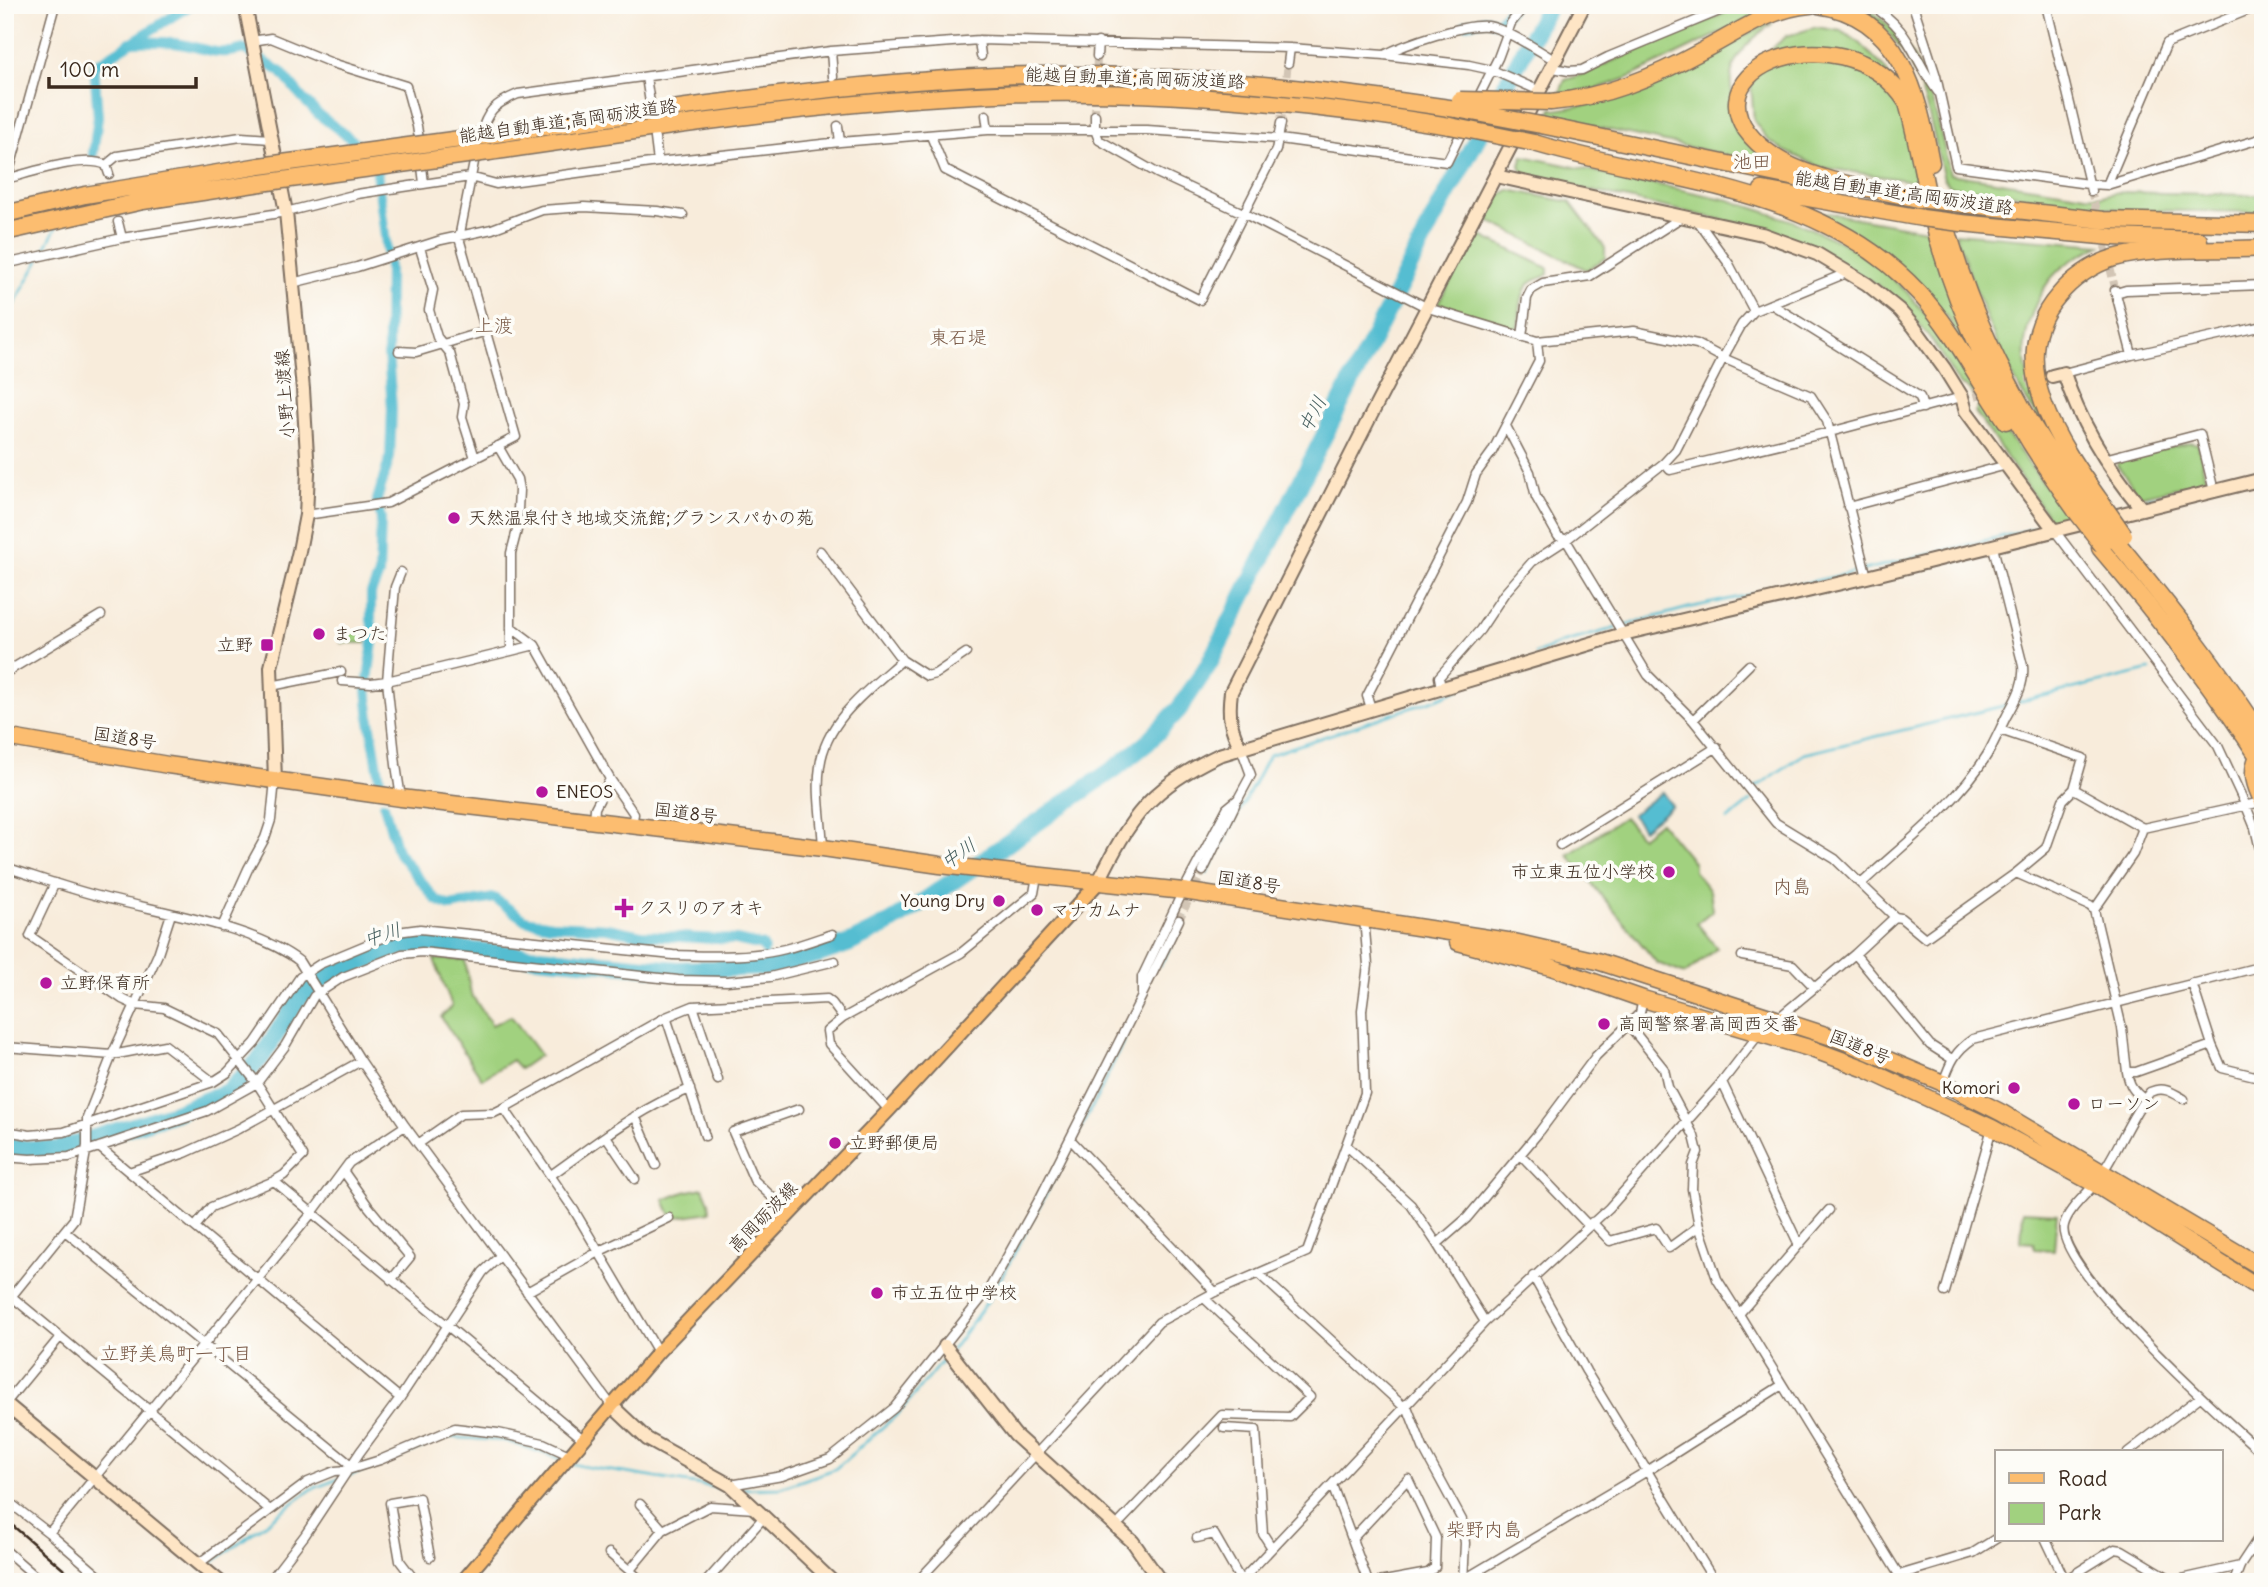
<svg xmlns="http://www.w3.org/2000/svg" width="2268" height="1587" viewBox="0 0 2268 1587" font-family="Delius,'Klee One',sans-serif">
<style>
.green{fill:#a1d17f;stroke:#6e7e4e;stroke-width:2}
.water{fill:#54bdd1;stroke:#487478;stroke-width:2}
.lines{fill:none;stroke-linecap:round;stroke-linejoin:round}
.stream{stroke:#54bdd1;stroke-width:2.5}
.canal{stroke:#54bdd1;stroke-width:10}
.river{stroke:#54bdd1;stroke-width:18}
.street-tunnel{stroke:#d2c5b5;stroke-width:8;stroke-dasharray:8 4;stroke-linecap:butt}
.secondary-tunnel{stroke:#d2c5b5;stroke-width:12;stroke-dasharray:12 6;stroke-linecap:butt}
.street-casing{stroke:#7d6e60;stroke-width:11}
.secondary-casing{stroke:#7d6e60;stroke-width:16}
.primary-casing{stroke:#7d6e60;stroke-width:16}
.highway-casing{stroke:#7d6e60;stroke-width:19}
.street{stroke:#fff;stroke-width:8}
.secondary{stroke:#fee5c5;stroke-width:12}
.primary{stroke:#fcbd6f;stroke-width:12}
.highway{stroke:#fcbd6f;stroke-width:16}
.rail{stroke:#3b2a1e;stroke-width:2.5}
.highway-bridge-casing{stroke:#7d6e60;stroke-width:19;stroke-linecap:butt}
.highway-bridge{stroke:#fcbd6f;stroke-width:16}
.poi-dot{fill:#b5179e;stroke:#fdfcf7;stroke-width:2.5}
.labels{text-anchor:middle;stroke-width:7;stroke-linejoin:round;paint-order:stroke}
.street-label{font-size:18px;fill:#3b2a1e;stroke:#fdfcf7}
.poi-label{font-size:18px;fill:#3b2a1e;stroke:#fdfcf7;text-anchor:start}
.neighbourhood-label{font-size:19px;fill:#785845;stroke:#fdfcf7}
.water-label{font-size:19px;font-style:italic;fill:#445d5d;stroke:#fdfcf7}
</style>
<rect width="100%" height="100%" fill="#fdfcf7"/>
<filter id="ink" filterUnits="userSpaceOnUse"><feTurbulence type="fractalNoise" baseFrequency=".0143" numOctaves="2"/><feDisplacementMap in="SourceGraphic" scale="14" xChannelSelector="R" yChannelSelector="G"/><feConvolveMatrix kernelMatrix="1 2 1 2 8 2 1 2 1" color-interpolation-filters="sRGB"/></filter>
<filter id="wash" filterUnits="userSpaceOnUse"><feTurbulence type="fractalNoise" baseFrequency=".00686" numOctaves="4" result="noise"/><feDisplacementMap in="SourceGraphic" scale="28" xChannelSelector="R" yChannelSelector="G"/><feGaussianBlur stdDeviation="1.57" result="paint"/><feColorMatrix in="noise" values="0 0 0 0 0 0 0 0 0 0 0 0 0 0 0 0 0 1.4 0 .05"/><feComposite in="paint" operator="in"/></filter>
<g filter="url(#wash)">
<rect width="100%" height="100%" fill="#f8ecdb"/>
<path class="green" d="M1744,5h34l-150,73 -32,11 -37,5 6,-14 10,-3z
M1850,5c14,0 19,4 29,12 48,37 58,101 71,157l136,21 16,1 16,-4 138,3 7,4v13l-140,-2 -173,-24 -6,-7c-14,-58 -23,-127 -75,-163 -6,-4 -12,-9 -19,-11z
M1773,23c-72,51 -38,80 -2,140h-8l-214,-46 3,-9 3,2 43,-7 46,-15 119,-62z
M1816,27l25,4 19,12 26,27 14,33 19,79 -99,-15 -35,-16 -17,-11 -14,-19 -3,-36 9,-27 27,-22z
M1523,156l206,44 67,22 47,21 30,19 34,30 22,26 61,93 78,106 -17,4 -76,-109 5,-8 -11,-15 -10,-5 -26,-42 -24,-31 -32,-26 -69,-41 -49,-16 -235,-52 -4,-11z
M1509,190l61,12 35,46v10l-18,12 -104,-52 9,-19z
M1811,210l120,21 52,131 -7,3 -30,-50z
M1955,233l146,12c-15,7 -30,14 -42,25 -21,19 -37,60 -34,89 2,24 14,50 24,72 -47,-56 -69,-130 -94,-198z
M1477,234l71,34v6c-5,4 -10,4 -16,8 -12,6 -12,33 -14,45l-8,3 -72,-27z
M2191,442l7,2 8,37 -66,15 -23,-31 3,-6z
M341,633h25v10h-25z
M1624,817l17,20 19,-15 34,41v8l16,20 3,19 -16,13 20,25 -32,26 -28,-11 -89,-108z
M434,959l31,1 6,34 21,31 19,-9 29,39 -20,14 -8,-9 -30,19 -41,-62 11,-11z
M703,1188l6,14 1,10 -38,6 -8,-18 20,-8z
M2023,1211l34,2 -3,37 -20,-1v-6l-13,-1z"/>
<path class="water" d="M1662,792l10,14 -29,23 -11,-14z"/>
<g class="lines">
<path class="stream" d="M42,254l15,-28
M5,321l34,-61
M2139,501l124,-31
M2112,508l21,-5
M2055,524l20,-5
M1622,626l66,-18 168,-36 189,-46
M1536,654l25,-11 55,-15
M2018,702l132,-32
M1755,788l49,-34 207,-50
M1727,820l24,-19
M1207,874l62,-119 168,-56 23,-10
M1160,966l26,-48
M952,1350l40,-55 105,-197 28,-60
M570,1463l11,3 145,23
M347,1476l33,-11 66,-28 60,4 55,18
M739,1489l41,-1 55,-19 65,-57 47,-57
M213,1562l99,-73 29,-11"/>
<path class="canal" d="M1466,24l21,-5 10,4 17,-18
M130,42c15,-1 29,-1 44,1 28,3 40,15 70,6l37,23 22,27 16,16 56,42 14,111 -1,85 4,56 -2,48 -13,43 4,19 -2,56 -8,18v27l3,14 -7,54 3,33 11,64
M93,154l5,-37 -4,-51 97,-61
M384,805l13,46 39,49 14,6 44,-8 31,22 26,5 56,3 34,7 95,5 27,6 1,3
M765,959l2,8"/>
<path class="river" d="M5,1145l8,3 43,2 118,-37 55,-22 32,-33 38,-60 26,-21 76,-30 29,-3 34,6 213,20 90,-3 52,-13 31,-11 38,-19 35,-22 194,-135 30,-24 32,-34 30,-45 225,-446 115,-213"/>
</g>
</g>
<g filter="url(#ink)">
<g class="lines">
<path class="street-tunnel" d="M1285,88l3,-25
M1095,115l2,-59
M1281,123l2,-22
M2091,191l8,31
M2102,234l13,54
M1179,920l24,-49"/>
<path class="secondary-tunnel" d="M1974,394l78,-18"/>
<defs>
<path id="street" d="M1870,5c41,23 43,54 68,87
M1913,5l23,71 20,90 132,18 19,1 156,-47
M2046,5l45,186
M979,40l2,16
M252,41l19,-3 61,25 74,23 11,40 3,20
M831,51l2,26
M1384,55c21,-11 81,-32 104,-29 16,2 53,26 68,35
M1097,56l1,-14
M1288,63l2,-15
M1553,68l16,3 13,-1 26,-13 126,-52
M646,77l4,26
M1477,100l21,-42 13,-35 14,-18
M986,115l2,15
M1095,115v15l4,10 58,33 86,40 185,95 109,33 97,-10 63,13 26,14 88,38 16,25 40,156
M838,126l2,16
M480,136c7,-25 14,-32 38,-42l313,-43 148,-11 311,8 94,7 85,10 23,5 48,21
M931,136l14,34 255,130 76,-150 5,-27
M655,138l3,24
M421,159l3,24
M106,165l11,-9 124,-19 29,2
M6,179c24,-6 78,-25 100,-14l3,9
M2107,185l60,-142 94,-38
M5,186l50,-181
M1697,220l32,44 25,47
M118,222l4,16
M420,248l13,42 -4,20 8,27 13,16 14,51 -2,13 13,41
M5,264l117,-26 164,-26 71,-18 113,-17 26,7 162,-22 182,-20 148,-12h159l133,9 167,23 17,-35
M292,283l65,-16 84,-27 51,-11 50,-19 42,-3 73,4 26,4
M2115,290l17,65
M2116,293l10,-3 137,-5
M1771,304l149,93 3,11
M1522,337l5,-39 4,-8 12,-7 47,-7 92,-59
M399,351l17,1 71,-21
M2064,373l68,-18 131,-29
M1506,426l24,46 6,25 22,39 8,4 82,135 45,45 83,103 59,36 60,58 6,1 24,20 91,-65 74,33 4,4 28,118 5,44h9l76,-27 10,23 41,10
M2104,459l96,-25 14,57
M1664,463l6,7 160,-38 132,-35
M1848,507l159,-42
M306,515l82,-12 128,-66 -57,-199 17,-86
M2055,531l163,215 28,60 9,22 8,34
M820,551l82,109c-33,29 -76,60 -82,106 -4,26 2,56 3,82
M511,627l24,18
M511,651l24,-6 75,134 24,35 -2,11
M902,660l25,16 8,-2 31,-21
M5,673l96,-58
M342,681l29,2 16,-2 124,-30v-98l6,-23 2,-40 -2,-11 -19,-33
M271,686l70,-14
M1441,688l-2,-11 41,-47 24,-36 28,-32 34,-22 98,-77 12,-13 47,-92 19,-34 12,-13 95,-39
M1371,708l-4,-12 100,-194 9,-28 16,-22 47,-91 -2,-20
M1693,720l56,-55
M2000,730l83,28 -9,31 -11,11 -17,48 -30,25
M2074,789l69,39
M401,798l-5,-33 -9,-84 8,-94 6,-15
M594,821l1,-13 15,-29
M1560,845l157,-98
M5,867c32,10 64,22 97,30 57,15 152,29 197,64l62,100 44,65 206,279
M1203,871l32,-66
M55,883l-25,53 92,63 13,6 29,3 54,26 39,49 46,73 -19,19 -10,6 -63,26 -16,20
M1862,883c42,-39 94,-78 125,-128 7,-12 13,-26 19,-38 9,-17 19,-32 17,-51l-30,-119
M2094,910l39,-56 10,-26 114,-25
M222,927l26,-58 17,-31 6,-18 4,-40
M1855,954l75,91 22,14
M1742,956l51,9 21,22
M2192,983l20,62
M1143,993l36,-73
M693,1006l25,74
M666,1017l39,119
M1628,1024l36,45 4,18 26,49 4,16 -5,13 -1,24 7,37 18,53 22,35
M5,1047l107,8 53,-10 48,37
M2127,1072c2,13 7,20 17,27
M1722,1082l77,163
M1943,1083c7,-20 12,-32 30,-44l290,-73
M2184,1099c-12,-7 -20,-13 -34,-7 -23,28 -34,66 -58,95 -9,11 -24,23 -28,38 -11,41 165,198 199,229
M504,1108l162,-91 27,-11 134,-7 5,4 11,15
M889,1110l-60,-66 -2,-13 16,-13 118,-65 73,-60 3,-17
M635,1116l21,49
M5,1131l25,4 34,-3 149,-50 14,-9 28,-30 45,-66 20,-13 77,-32 23,-3 253,26c37,1 76,3 112,-6 16,-4 32,-10 47,-15
M606,1136l29,43
M1070,1139l145,153
M418,1144l43,-30 33,-1 10,-5 70,102 84,142
M1347,1146l64,59 26,39 48,78
M99,1147l301,251
M1520,1154l69,72
M5,1157l25,2 39,-2 138,-46 50,-28 28,-37 29,-50 29,-19 59,-23 20,-2 256,28 49,1 43,-4 65,-16
M129,1172l56,-19 53,-24 123,-68
M344,1172l24,34 42,51 -19,23
M551,1175c44,-31 88,-67 139,-86
M274,1181l309,258
M1829,1210l-90,104 160,261 74,-22 24,-15
M790,1214l-36,-34 -21,-48 66,-23
M1592,1222l18,19 46,-13 13,20 30,-22
M66,1232l285,233
M1437,1244l30,-26 73,-87 56,-75 44,-43 3,-14
M1259,1274l145,133
M1533,1276l53,95 129,211
M5,1291l265,219
M527,1292l71,-40 71,-34
M1945,1292l47,-164
M11,1297l63,-78 13,-73v-28l25,-63 46,-101 13,-40
M5,1404l55,-67
M1406,1404l18,46 38,70 3,23 -2,39
M1224,1428l32,2 7,104 9,14
M2128,1452l72,-55
M730,1485l52,-9 48,-17 64,-51 95,-119 51,-91 102,-202v-19l41,-86 44,-83 11,-9 13,-24 -10,-27
M1332,1485l36,97
M5,1499l44,34 57,49
M640,1504l23,26
M1121,1521l101,-106 68,2 20,-20 -106,-99
M49,1533l263,-320 37,-50 56,-37
M1197,1538l17,-4 27,47
M1352,1539l56,-60 28,59 -1,29 -7,6 -49,9
M2046,1540l19,40
M5,1550l37,32
M609,1553l34,29
M198,1564l110,-82 27,-11 13,-1 32,-10 75,-32 43,5 45,10 26,12
M630,1570l33,-40 47,-24 45,3
M1463,1580l184,-109 135,-86
M269,1582l36,-47 55,-83 40,-54 83,-126 17,-16
M416,1582l-16,-21 -10,-58 29,-5 11,59
M706,1582l59,-66
M812,1582l12,-9
M917,1582l242,-260 56,-30 92,-40 58,-159 -3,-83 6,-45 -4,-47
M1240,1582l245,-260 124,-114 113,-126 37,-48 96,-80 40,-37
M2062,1582l53,-33 7,1 47,28 8,2 63,-14
M2234,1582l6,-16 23,-35"/>
<path id="secondary" d="M245,5l41,207 17,177 5,83 -2,43 -7,36 -28,116 4,113
M1496,176l266,58 55,20 50,30 32,26 15,17 30,41 18,29 4,14 89,120
M2052,376l12,-3c16,51 44,95 78,136
M1241,748c-11,-19 -13,-34 -10,-56l138,-273 215,-414
M1098,883c32,-66 53,-96 121,-128l404,-121 244,-57 396,-98
M945,1346l70,89 118,107 28,40
M5,1403l215,179
M611,1405l36,34 83,46 103,97"/>
<path id="primary" d="M462,1582l196,-230 231,-242 209,-227"/>
<path id="highway" d="M1818,5c83,11 100,89 113,158
M1551,102c55,-5 103,-25 151,-51 35,-18 68,-43 108,-46
M1541,125l269,56
M490,135c168,-24 336,-51 506,-59 154,-6 308,10 460,33
M1534,143c131,39 287,43 385,150 35,38 58,86 87,128
M489,152c169,-24 338,-51 508,-58 152,-6 303,8 453,32
M1762,190l160,28
M1918,199c-43,-10 -107,-18 -143,-42 -117,-81 67,-157 132,-54 13,46 19,94 32,140 28,97 78,186 137,268
M1954,203l149,17 160,4
M1942,209c27,109 79,209 146,299
M5,214l80,-19 175,-29
M1961,223l151,14 87,3
M5,232l138,-31 118,-18
M2101,502c-40,-56 -100,-141 -43,-206 14,-17 35,-32 56,-38 42,-12 104,-7 149,-10
M2116,541c52,63 103,127 147,197
M2100,548c59,69 114,140 163,216
M5,737l163,28 233,33 422,50 117,17 243,26 331,51 83,19 244,79 102,43 59,30 261,155
M2258,756c-8,17 -3,30 5,46
M1458,942l93,25 92,32 166,49 54,20 129,60 103,56 168,106"/>
</defs>
<use href="#street" class="street-casing"/>
<use href="#secondary" class="secondary-casing"/>
<use href="#primary" class="primary-casing"/>
<use href="#highway" class="highway-casing"/>
<use href="#street" class="street"/>
<use href="#secondary" class="secondary"/>
<use href="#primary" class="primary"/>
<use href="#highway" class="highway"/>
<path class="rail" d="M5,1519l73,63"/>
<defs>
<path id="highway-bridge" d="M1460,100l91,2
M1456,109l85,16
M1450,126l84,17
M260,166l230,-31
M261,183l228,-31
M1918,199l36,4
M1922,218l39,5
M2101,502l23,33
M2088,508l28,33
M2076,511l27,35"/>
</defs>
<use href="#highway-bridge" class="highway-bridge-casing"/>
<use href="#highway-bridge" class="highway-bridge"/>
</g>
</g>
<g class="poi-dot">
<circle cx="454" cy="518" r="7"/>
<circle cx="319" cy="634" r="7"/>
<rect x="260" y="638" width="14" height="14" rx="3.5"/>
<circle cx="542" cy="792" r="7"/>
<circle cx="1669" cy="872" r="7"/>
<circle cx="999" cy="901" r="7"/>
<path d="M620.5 897.5h7v7h7v7h-7v7h-7v-7h-7v-7h7z"/>
<circle cx="1037" cy="910" r="7"/>
<circle cx="46" cy="983" r="7"/>
<circle cx="1604" cy="1024" r="7"/>
<circle cx="2014" cy="1088" r="7"/>
<circle cx="2074" cy="1104" r="7"/>
<circle cx="835" cy="1143" r="7"/>
<circle cx="877" cy="1293" r="7"/>
</g>
<g class="labels">
<g class="street-label">
<text transform="translate(1135 78) rotate(2)" y="6">能越自動車道;高岡砺波道路</text>
<text transform="translate(568 121) rotate(-8)" y="6">能越自動車道;高岡砺波道路</text>
<text transform="translate(1904 193) rotate(8)" y="6">能越自動車道;高岡砺波道路</text>
<text transform="translate(285 394) rotate(-94)" y="6">小野上渡線</text>
<text transform="translate(125 738) rotate(9)" y="6">国道8号</text>
<text transform="translate(686 813) rotate(7)" y="6">国道8号</text>
<text transform="translate(1249 882) rotate(9)" y="6">国道8号</text>
<text transform="translate(1860 1047) rotate(22)" y="6">国道8号</text>
<text transform="translate(763 1217) rotate(-46)" y="6">高岡砺波線</text>
</g>
<g class="poi-label">
<text x="468" y="524">天然温泉付き地域交流館;グランスパかの苑</text>
<text x="333" y="640">まつた</text>
<text x="253" y="651" text-anchor="end">立野</text>
<text x="556" y="798">ENEOS</text>
<text x="1655" y="878" text-anchor="end">市立東五位小学校</text>
<text x="985" y="907" text-anchor="end">Young Dry</text>
<text x="638" y="914">クスリのアオキ</text>
<text x="1051" y="916">マナカムナ</text>
<text x="60" y="989">立野保育所</text>
<text x="1618" y="1030">高岡警察署高岡西交番</text>
<text x="2000" y="1094" text-anchor="end">Komori</text>
<text x="2088" y="1110">ローソン</text>
<text x="849" y="1149">立野郵便局</text>
<text x="891" y="1299">市立五位中学校</text>
</g>
<g class="neighbourhood-label">
<text x="1752" y="168">池田</text>
<text x="494" y="332">上渡</text>
<text x="958" y="344">東石堤</text>
<text x="1792" y="893">内島</text>
<text x="176" y="1360">立野美鳥町一丁目</text>
<text x="1484" y="1536">柴野内島</text>
</g>
<g class="water-label">
<text transform="translate(1312 414) rotate(-63)" y="7">中川</text>
<text transform="translate(958 853) rotate(-35)" y="7">中川</text>
<text transform="translate(382 934) rotate(-18)" y="7">中川</text>
</g>
</g>
<rect width="2268" height="1587" fill="none" stroke="#fdfcf7" stroke-width="28"/>
<rect x="1995" y="1450" width="228" height="91" fill="#fdfcf7" stroke="#afa8a0" stroke-width="2"/>
<rect x="2009" y="1473" width="35" height="10" fill="#fcbd6f" stroke="#afa8a0" stroke-width="2"/>
<text x="2058" y="1486" font-size="21" fill="#3b2a1e">Road</text>
<rect x="2009" y="1503" width="35" height="21" fill="#a1d17f" stroke="#afa8a0" stroke-width="2"/>
<text x="2058" y="1520" font-size="21" fill="#3b2a1e">Park</text>
<path d="M49 77v10h147v-10" fill="none" stroke="#3b2a1e" stroke-width="3.5"/>
<text x="60" y="77" font-size="21" fill="#3b2a1e" stroke="#fdfcf7" stroke-width="5" paint-order="stroke">100 m</text>
</svg>
